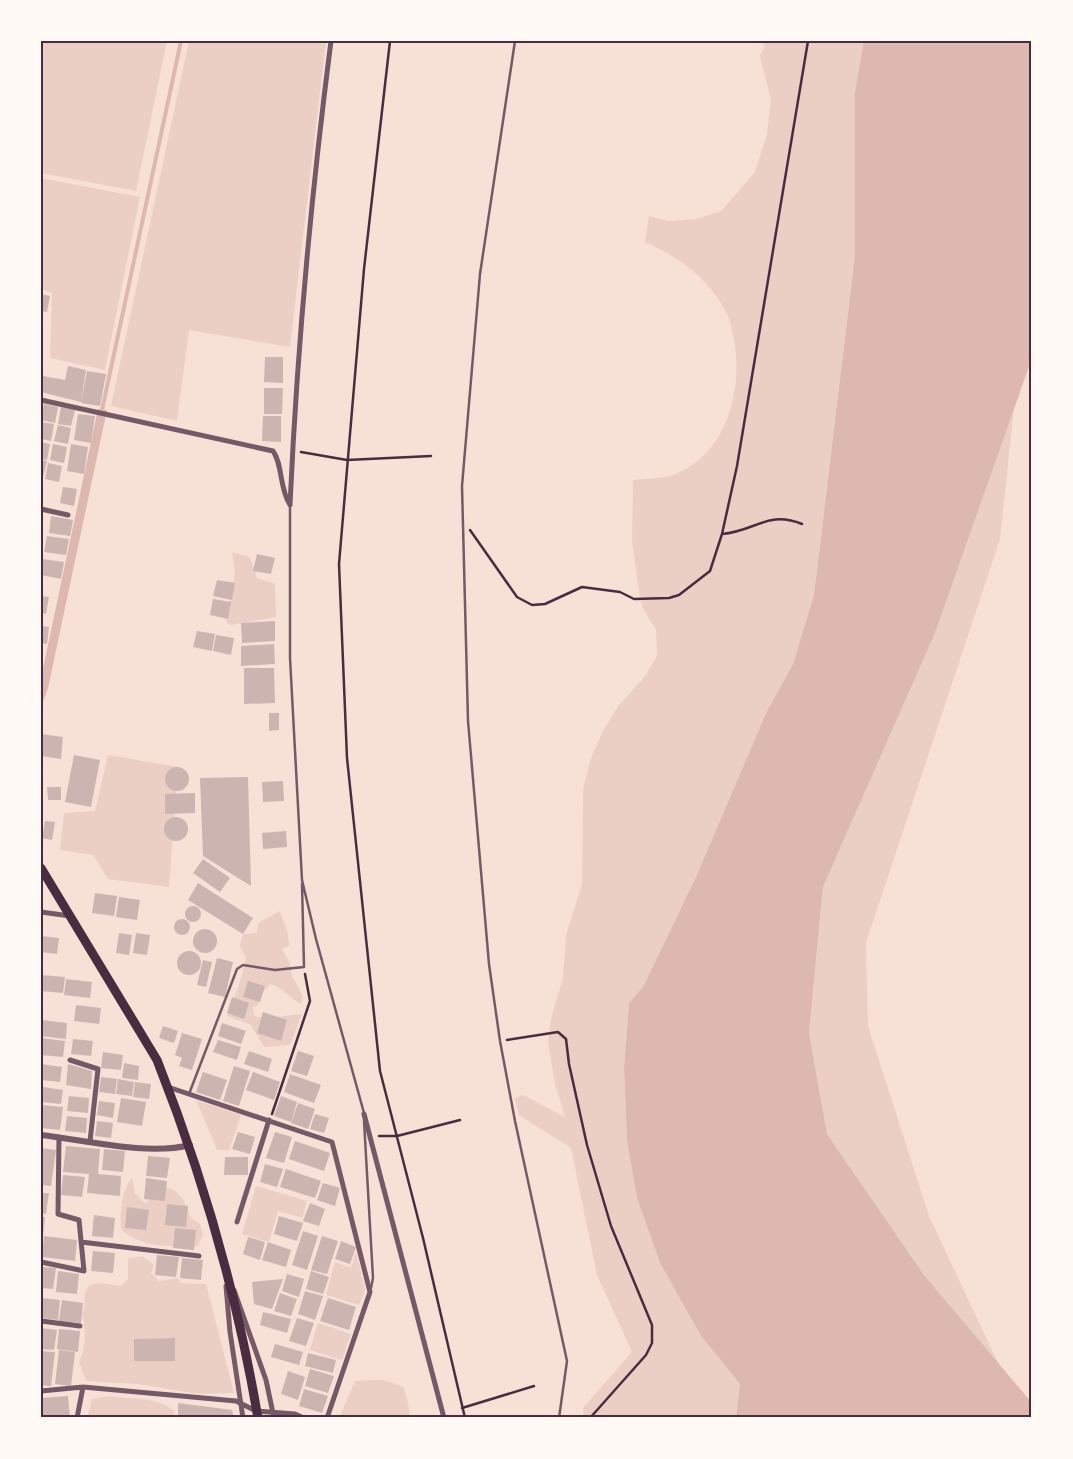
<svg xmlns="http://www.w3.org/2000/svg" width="1073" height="1459" viewBox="0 0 1073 1459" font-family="'Roboto Condensed',sans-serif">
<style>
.green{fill:#ebcfc5}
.water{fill:#dcb8b0}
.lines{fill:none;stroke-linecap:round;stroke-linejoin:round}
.stream{stroke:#dcb8b0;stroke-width:4}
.building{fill:#ccb4b1}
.path{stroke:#4a2c40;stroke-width:2.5}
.service{stroke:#755966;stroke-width:2.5}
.minor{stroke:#755966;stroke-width:5}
.tertiary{stroke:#755966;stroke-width:6}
.trunk{stroke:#4a2c40;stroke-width:9}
.neatline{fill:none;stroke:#4a2c40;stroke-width:2}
</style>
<rect width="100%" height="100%" fill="#f7e1d7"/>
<path class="green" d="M41,41h126l-31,150 -95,-18z
M189,41h137l-36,306 -101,-17 -12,91 -66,-15z
M762,41h103l-10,51v163l-41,340 -21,69 -27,49 -70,164 -53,110 -14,16 -5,65 3,73 10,57 23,65 41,73 39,48 -4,34h-152l-1,-10 49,-56 -35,-77 -26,-127 -52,-33 -4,-17 8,-3 42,22 -10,-33 -7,-41 3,-24 12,-41 3,-43 16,-51 1,-94 8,-32 11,-25 17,-28 27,-30 11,-20 -1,-25 -13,-22 -4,-16 -7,-52 1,-60c14,-2 33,-1 45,-7 51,-23 66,-88 55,-138 -2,-6 -2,-13 -5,-19 -19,-38 -46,-57 -83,-74l4,-26 19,5 29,-2 24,-8 34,-39 12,-38 4,-34 -11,-44 5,-10z
M41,178l99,19 -35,173 -55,-12 2,-65 -11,-4z
M1014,408l-14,131 -134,404 2,83 61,190 71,151 -76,-92 -97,-141 -18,-100 14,-147 112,-254z
M232,552l18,5 7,21 18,6 1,33 -46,8 -4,-3 9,-49z
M108,755l70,12 -9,120 -61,-8 -15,-24 -33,-5 4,-37 31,-2z
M280,911l8,23 1,11 -7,5 8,13 2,13 11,21 -2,7c-11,-6 -18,-16 -30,-20l-8,8 -6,14 -4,1 1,9c16,4 31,-1 48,-2l-12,31 -26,2 -13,-22 -24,-9 13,-34 6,-24 -6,-12 3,-12 14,-1 1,-10z
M196,1100l45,15 -12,35h-12z
M132,1178l3,15 11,11 5,-8 4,-14 20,9 7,6 9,21 9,6 3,10 -5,12c-27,0 -56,3 -77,-17 -1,-15 0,-39 11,-51z
M256,1186l51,15 -5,17 -24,-7 -9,31 -27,-8z
M356,1251l9,39 -6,15 -33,-10 9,-33 16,6z
M142,1256l12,9 -3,8 8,8 19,-3 3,5 25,1 28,109 -36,1 -61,-10 -51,-3 -7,-19c7,-12 7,-34 3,-48 4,-7 2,-11 3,-19 2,-18 23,-10 36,-9l7,-7v-20z
M318,1323l33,11 -9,26 -32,-10z
M383,1380l21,7 7,31h-72l16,-37z
M111,1396c21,4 46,0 63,15v7h-87l5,-19z"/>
<path class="water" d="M864,41h168v317l-97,275 -112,254 -14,146 18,101 97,141 108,128v15h-296l4,-34 -39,-48 -41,-73 -23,-65 -10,-57 -3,-73 5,-65 14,-16 53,-110 70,-164 27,-49 21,-69 41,-340v-163z
M98,409l9,1 -59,278 -7,19v-29z"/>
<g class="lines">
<path class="stream" d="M102,410l79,-369"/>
</g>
<path class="building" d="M41,294l9,2 -3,16 -6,-1z
M265,357h18v26l-19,-1z
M68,366l18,4 -5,32 -40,-10 2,-16 22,4z
M87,371l19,3 -6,32 -19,-3z
M264,388h19l-1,26h-18z
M44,404l14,3 -3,16 -14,-3z
M61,407l14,3 -4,16 -13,-2z
M78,414l17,2 -4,27 -17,-3z
M263,416h18v26l-19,-1z
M41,422l13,2 -3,17 -10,-2z
M58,425l13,3 -3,16 -14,-3z
M41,442l9,2 -3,16 -6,-1z
M53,444l14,3 -3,16 -14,-3z
M71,444l17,3 -4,27 -17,-3z
M41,460l6,1 -4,17 -2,-1z
M48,463l14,3 -3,16 -14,-3z
M63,487l14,2 -3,17 -14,-3z
M51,516l22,4 -3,16 -21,-3z
M47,536l22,3 -3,16 -22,-3z
M257,554l18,4 -4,16 -18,-3z
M42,559l22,3 -3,17 -20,-4z
M217,580l18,3 -3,17 -19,-4z
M41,596l8,1 -3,17 -5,-1z
M213,599l18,3 -3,17 -18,-4z
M275,621v20l-33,2 -1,-20z
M41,626l8,1 -2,17 -6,-1z
M197,631l18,3 -3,17 -19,-4z
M216,635l18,3 -3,17 -18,-4z
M274,644l1,20 -34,2v-20z
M244,668h30l1,35 -31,1z
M269,713h10v17l-10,1z
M41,734l22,3 -2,22 -20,-3z
M74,755l26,5 -9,47 -26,-5z
M165 779a12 12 0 1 1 24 0a12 12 0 1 1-24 0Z
M248,777l3,109 -48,-30 -3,-78z
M283,781l1,20 -21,1 -1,-20z
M47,787h14v13h-13z
M195,793v20l-30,1v-20z
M164 829a12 12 0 1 1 24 0a12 12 0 1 1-24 0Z
M45,821l10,1 -3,18 -10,-2z
M286,831l1,16 -24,2 -1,-16z
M203,859l27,19 -10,14 -27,-19z
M198,883l55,35 -10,16 -55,-34z
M95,893l22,3 -3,20 -22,-3z
M119,897l21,3 -3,20 -21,-3z
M185 914a8 8 0 1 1 16 0a8 8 0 1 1-16 0Z
M174 927a8 8 0 1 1 16 0a8 8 0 1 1-16 0Z
M193 941a12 12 0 1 1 24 0a12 12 0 1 1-24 0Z
M119,933l13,2 -3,20 -13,-2z
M136,933l14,2 -3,20 -14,-2z
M41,936l18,2 -2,16 -16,-2z
M177 963a12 12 0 1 1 24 0a12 12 0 1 1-24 0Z
M217,958l16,4 -8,35 -17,-4z
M203,960l9,2 -6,25 -9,-2z
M41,975l24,2 -2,16 -22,-2z
M66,979l26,3 -2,16 -26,-3z
M248,981l17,5 -5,16 -17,-5z
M232,997l17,6 -5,16 -17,-6z
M76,1005l25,3 -2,16 -25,-3z
M263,1012l24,8 -6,21 -24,-8z
M42,1020l25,3 -1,16 -25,-3z
M222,1023l24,8 -5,13 -23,-8z
M163,1026l15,5 -4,12 -15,-5z
M182,1033l20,6 -10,31 -13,-4 3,-8 -7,-3z
M41,1038l24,3 -2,16 -22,-2z
M73,1039l20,2 -2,15 -20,-2z
M218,1040l23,7 -4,13 -24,-8z
M249,1051l23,8 -4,13 -24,-8z
M298,1051l16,5 -7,20 -16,-5z
M103,1052l20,3 -2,15 -20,-2z
M124,1063l15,3 -1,14 -16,-2z
M41,1064l21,3 -2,15 -19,-2z
M68,1064l24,7 -1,18 -25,-4z
M234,1066l16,5 -11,35 -16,-5z
M203,1072l24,8 -7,20 -24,-8z
M253,1072l27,10 -6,18 -28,-10z
M290,1074l31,11 -7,18 -30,-11z
M101,1077l16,2 -2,15 -16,-2z
M118,1079l16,3 -2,14 -16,-2z
M135,1082l16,2 -2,15 -16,-2z
M43,1087l20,3 -2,14 -20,-2z
M69,1096l20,2 -1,15 -21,-2z
M281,1096l16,6 -6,20 -17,-6z
M121,1098l25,4 -4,24 -25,-4z
M99,1101l16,2 -2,15 -16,-3z
M298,1103l17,6 -7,20 -17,-6z
M41,1105l22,2 -3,23 -19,-2z
M315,1114l14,4 -5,15 -14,-4z
M67,1116l20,2 -1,15 -21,-2z
M97,1121l16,2 -2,15 -16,-2z
M238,1132l17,5 -5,17 -18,-5z
M275,1132l17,5 -8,26 -18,-5z
M295,1141l35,12 -6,18 -35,-12z
M66,1146l34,3 -2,25 23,2 -1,20 -33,-3 2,-19 -26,-2z
M41,1148l15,2 -5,36 -10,-1z
M104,1149l21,2 -2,21 -21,-2z
M148,1156l22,2 -3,20 -21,-2z
M225,1157h23v18h-24z
M265,1164l18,5 -6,18 -17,-5z
M286,1169l35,12 -6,17 -35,-11z
M63,1175l22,2 -3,20 -21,-2z
M146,1178l21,3 -2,20 -21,-2z
M323,1183l17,5 -5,18 -18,-6z
M41,1193h8l-3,21 -5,-1z
M310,1203l15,6 -6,17 -16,-5z
M167,1204l21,2 -2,21 -21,-2z
M127,1207l22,3 -3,20 -21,-2z
M94,1215l21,3 -2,20 -21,-2z
M279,1216l24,7 -6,18 -23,-7z
M41,1217h4l-2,20h-2z
M175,1228l21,2 -2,20 -21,-2z
M303,1231l15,5 -11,34 -15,-5z
M44,1236l33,4 -2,21 -33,-4z
M322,1236l16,5 -11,33 -16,-4z
M248,1237l17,5 -5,18 -17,-6z
M341,1241l15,6 -6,17 -15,-5z
M268,1242l23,8 -5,17 -24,-7z
M93,1251l22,2 -2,20 -22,-2z
M157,1255l22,2 -3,20 -21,-2z
M182,1258l21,2 -2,20 -21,-2z
M41,1267l15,1 -3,21 -12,-1z
M58,1271l21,3 -2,20 -21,-2z
M311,1271l18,6 -6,17 -17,-5z
M287,1274l17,5 -5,18 -17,-6z
M283,1279l-11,30 -18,-5 -2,-22z
M305,1291l18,5 -8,24 -17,-6z
M280,1293l17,6 -6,17 -17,-5z
M41,1298l19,2 -2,20 -17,-2z
M328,1298l28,9 -7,23 -29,-9z
M62,1300l21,3 -2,20 -22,-2z
M263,1312l28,7 -4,14 -27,-8z
M297,1318l17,5 -8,23 -17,-5z
M41,1328l16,2 -3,20 -13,-1z
M59,1329l21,2 -2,21 -21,-3z
M175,1338v23h-41v-22z
M275,1344l28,8 -4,13 -28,-8z
M59,1350l16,2 -4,34 -16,-2z
M41,1351l14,1 -4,34 -10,-1z
M308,1353l28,7 -3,13 -28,-7z
M310,1369l24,7 -6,17 -23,-7z
M288,1371l17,6 -7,23 -17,-6z
M304,1389l24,7 -6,17 -23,-7z
M68,1396l2,22h-29v-20z
M178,1403l54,7 2,8h-56z"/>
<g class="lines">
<path class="path" d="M390,41l-26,228 -25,295 8,194 33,313 43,167 42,180
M301,452l46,8 84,-4
M470,530l47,67 15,8 13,-1 37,-17 38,5 14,7 35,-1 10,-3 31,-24 12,-37c34,-3 46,-24 80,-10
M722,534l15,-68 71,-425
M507,1040l51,-8 8,7 3,25 18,81 24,81 41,99v18l-6,12 -56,63
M272,1114l38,-113 -5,-27
M379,1136h18l63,-16
M462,1408l72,-22"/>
<path class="service" d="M515,41l-35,233 -18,212 6,235 21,243 11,77 15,80 52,240 -8,57
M290,505v153l12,222 14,59 48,174
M189,1094l48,-125 6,-4 32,5 29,-3 -2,-83
M364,1121l9,157 -2,10"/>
<path class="minor" d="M41,400l232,51c10,14 6,37 17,54
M290,505c7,-155 21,-309 41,-464
M41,509l27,6
M41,912l29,4
M70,1060l28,9 -8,72
M168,1087l164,55 38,150 -43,126
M364,1114l80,304
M237,1222l32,-102
M81,1242l118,14
M41,1262l43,9 -5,-51 -21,-6 1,-77
M226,1286l4,46 13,86
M234,1290l32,90 8,38
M41,1321l39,5
M41,1391l42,-4 153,14 20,10 39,3 9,4
M77,1418l6,-31"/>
<path class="tertiary" d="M41,1135c44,5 107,21 149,10"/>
<path class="trunk" d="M41,868l116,192c46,116 80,235 101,358"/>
</g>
<rect width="1073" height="1459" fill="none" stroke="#fffaf5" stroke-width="85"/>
<rect x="42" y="42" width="988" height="1374" class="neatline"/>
</svg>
